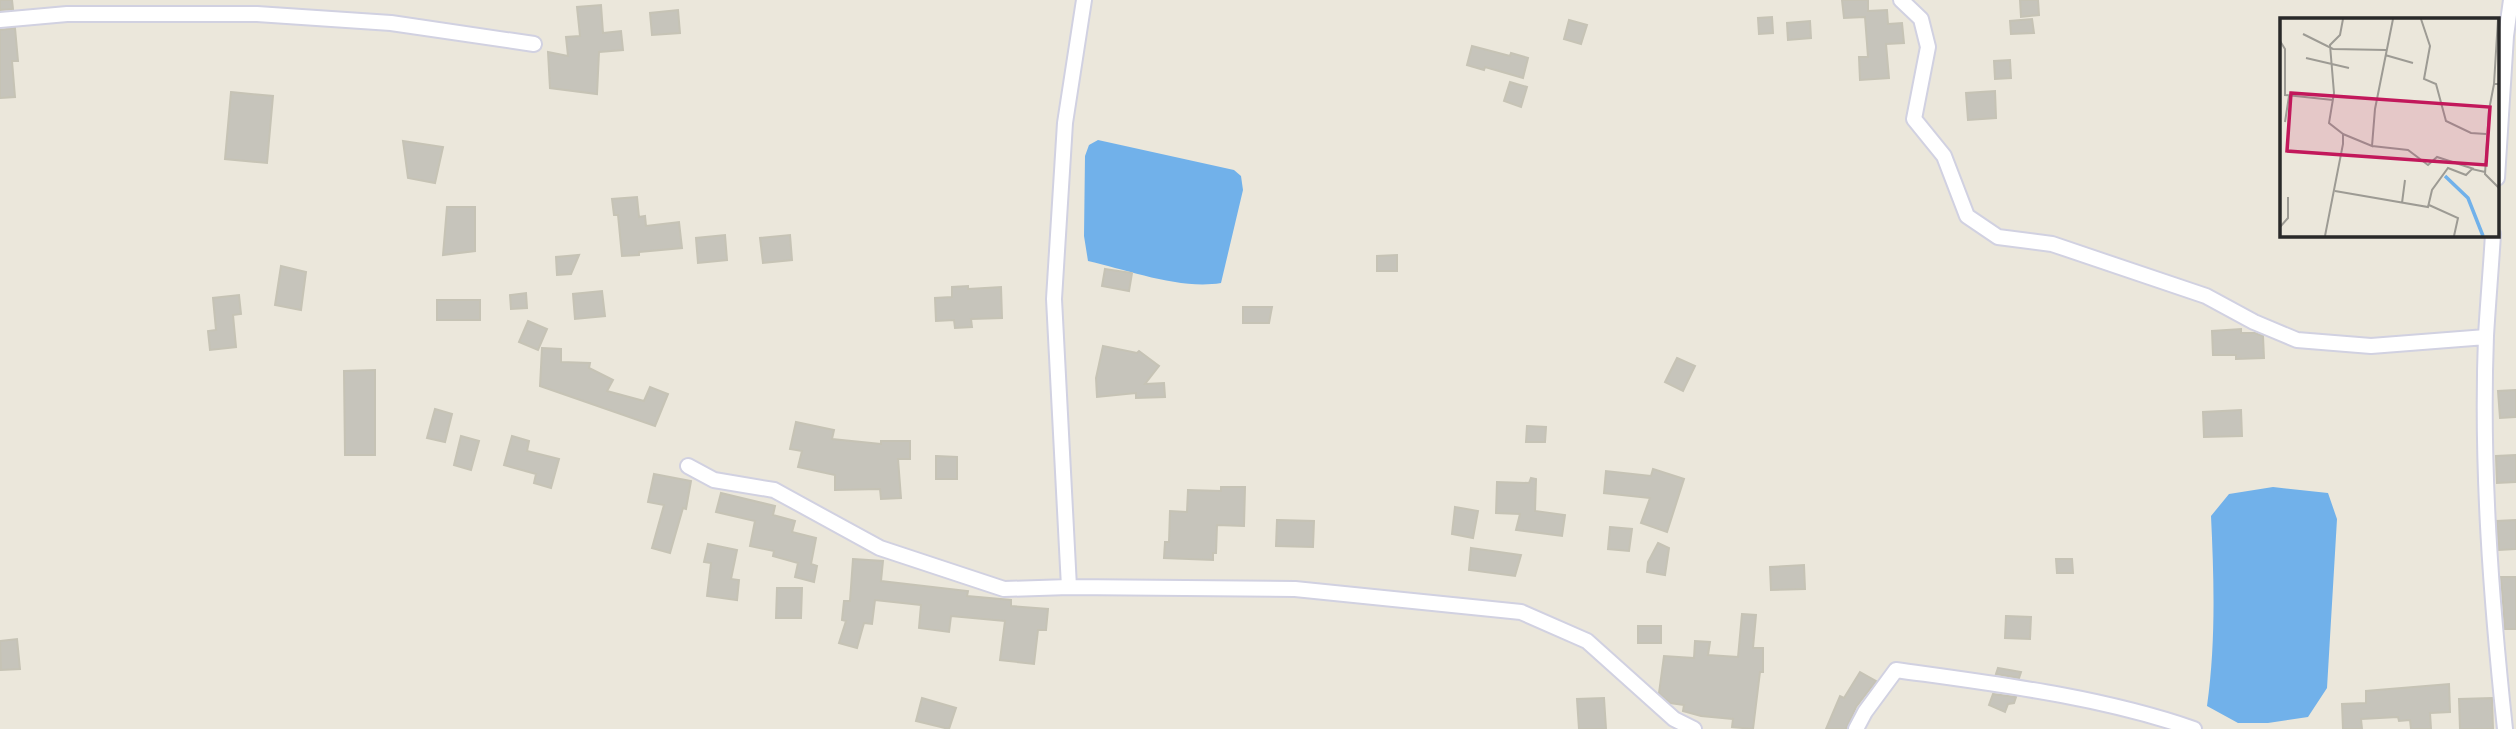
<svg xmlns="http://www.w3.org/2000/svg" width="2516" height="729" viewBox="0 0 2516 729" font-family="Signika,sans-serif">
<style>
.water{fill:#71b1ea}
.building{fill:#c6c4bb;stroke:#c6c3b5;stroke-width:2}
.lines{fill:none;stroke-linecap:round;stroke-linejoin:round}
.street-casing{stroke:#d1d1e1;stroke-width:18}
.street{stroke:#fff;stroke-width:14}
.inset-river{fill:none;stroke:#71b1ea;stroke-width:3.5}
.inset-road{fill:none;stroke:#9d9b94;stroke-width:2}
.view{fill:#c2185b;fill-opacity:0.15;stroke:#c2185b;stroke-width:3.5}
.inset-edge{fill:none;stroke:#292929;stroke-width:3.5}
</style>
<rect width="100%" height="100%" fill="#ebe7db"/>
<path class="water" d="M1098,140l136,30 7,6 2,14 -22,93c-41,7 -93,-13 -133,-22l-4,-25 1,-80 4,-11z
M2273,487l55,6 9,26 -10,169 -19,29 -40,6h-30l-31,-17c9,-63 7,-127 4,-190l18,-22z"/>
<path class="building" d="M0,0h12l1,9 -13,1z
M1842,0h26v11l19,-1 1,14 14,-1 2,20 -18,1 3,34 -29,2 -1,-23h9l-3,-40 -21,1z
M2020,0h18l1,15 -18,2z
M601,5l2,28 18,-2 2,19 -24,2 -2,42 -47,-6 -2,-36 20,4 -2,-19 14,-1 -3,-29z
M678,10l2,23 -28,2 -2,-22z
M1772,17l1,16 -14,1 -1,-16z
M2032,19l2,14 -23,1 -1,-13z
M1569,20l18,5 -6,19 -17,-5z
M1810,21l1,17 -23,2 -1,-17z
M15,28l3,33h-6l3,36 -15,1v-68z
M1472,46l38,10 1,-3 17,5 -5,20 -38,-11 -1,3 -17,-5z
M2010,60l1,18 -16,1 -1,-18z
M1510,82l17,5 -6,20 -17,-6z
M1995,91l1,27 -28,2 -2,-27z
M231,92l42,4 -6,67 -42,-4z
M403,141l40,6 -8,36 -27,-5z
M637,197l2,20 6,-1 1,10 33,-4 3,26 -43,4v3l-17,1 -4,-41h-4l-2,-16z
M447,207h28v44l-32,4z
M725,235l2,25 -29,3 -2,-25z
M790,235l2,25 -29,3 -3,-25z
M579,255l-8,19 -14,1 -1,-18z
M1397,255v16h-20v-15z
M281,266l25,6 -5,38 -26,-5z
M1105,269l27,4 -3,18 -27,-5z
M968,286v3l33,-2 1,31 -31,1 1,8 -17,1 -1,-8 -18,1 -1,-23 17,-1v-10z
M602,291l3,25 -30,3 -2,-25z
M526,293l1,15 -16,1 -1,-14z
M239,295l2,19 -8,1 3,32 -26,3 -2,-19 8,-1 -3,-32z
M437,300h43v20h-43z
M1243,307h29l-3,16h-26z
M528,321l19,8 -9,21 -19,-8z
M2241,329v4h14l8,3 1,22 -28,1v-4h-23l-1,-24z
M1103,346l34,7 2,-2 20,15 -14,18 19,-1 1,14 -29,1v-5l-39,4 -1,-19z
M542,348l19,1v13l29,1 -1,5 24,12 -6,11 37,10 6,-14 18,7 -13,32 -115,-40z
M1677,358l18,8 -12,25 -18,-9z
M375,370v85h-30l-1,-84z
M2516,390v27l-16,1 -2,-27z
M435,409l17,5 -7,28 -18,-4z
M2241,410l1,26 -38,1 -1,-25z
M796,422l38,8 -2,9 49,5v-3h29v18h-12l3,39 -20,1 -1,-10 -45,1v-15l-37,-8 4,-16 -12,-2z
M1527,426l19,1 -1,15h-19z
M461,436l18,5 -8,29 -17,-5z
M512,436l17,5 -2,10 32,8 -8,29 -17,-5 2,-9 -32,-9z
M2516,455v27l-19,1 -1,-27z
M936,456l21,1v22h-21z
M1653,469l31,10 -17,53 -26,-9 9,-25 -46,-5 2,-22 45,5z
M654,474l37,7 -5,28 -3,-1 -13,45 -18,-5 12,-43 -16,-3z
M1531,478l5,1 -1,32 30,4 -3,21 -46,-6 4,-16 -24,-1 1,-31 32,1z
M1221,487h24l-1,39 -27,-1 -1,28h-3v7l-49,-2 1,-16h4l1,-31 17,1 1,-22 33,1z
M721,493l54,13 -2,9 22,6 -3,11 24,6 -5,26 6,2 -3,16 -19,-5 3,-14 -25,-7 1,-5 -24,-5 5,-25 -39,-9z
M1455,507l23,4 -5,27 -21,-4z
M1277,520l37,1 -1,26 -37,-1z
M2516,520v29l-17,1 -2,-29z
M1610,527l22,2 -3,22 -21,-2z
M1658,543l11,5 -4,27 -18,-3 1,-10z
M708,544l29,6 -6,29 8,1 -2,20 -30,-4 4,-33 -7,-1z
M1471,548l50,7 -6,21 -46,-6z
M853,559l30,2 -2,20 87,10 -1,5 44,4v6l37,3 -2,21h-8l-4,34 -34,-4 5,-39 -54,-5 -2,16 -30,-4 2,-23 -46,-5 -3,24 -8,-1 -7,25 -18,-5 7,-22 -4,-1 2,-19h6z
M2056,559h16l1,14h-16z
M1804,565l1,24 -34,1 -1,-23z
M2501,577h15v52h-11z
M777,588h25l-1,30h-25z
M1742,614l14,1 -3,33h10v24h-3l-7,57 -21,-2 1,-8 -32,-3 -18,-5 1,-6 -14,-2 -11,-10 5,-37 30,2 1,-17 15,1 -2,13 30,2z
M2006,616l25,1 -1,22 -25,-1z
M1638,626h23v17h-23z
M17,639l3,30 -19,1 -1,-29z
M1998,668l23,4 -2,6 -23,-4z
M1860,672l16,9 -20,26 -10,22h-20l14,-33 4,2z
M2449,684l1,28 -20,1 1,16h-20l-1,-9 -11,1 -1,-4 -37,2 1,10h-19l-1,-25 24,-1v-12z
M1993,694l23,3 -2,6 -6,1 -3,8 -16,-7z
M922,698l34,10 -7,21 -33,-8z
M1604,698l2,31h-27l-2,-30z
M2492,698l1,31h-33l-1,-30z"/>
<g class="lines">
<defs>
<path id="street" d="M1901,0l20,19 7,28 -14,72 30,37 23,60 31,21 54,7 154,52 48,26 43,18 74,6 115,-9
M0,20l67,-6h190l134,9 143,21
M2497,178l9,-142 5,-36
M2493,234c-2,34 -5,68 -7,102 -5,131 5,263 19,393
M688,466l26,14 60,10 106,58 124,41 65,-2 -15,-288 11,-176 19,-123
M1069,587l226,2 226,23 66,29 87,78 20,10
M1856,729l9,-17 31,-42c100,14 202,26 298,59"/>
</defs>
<use href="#street" class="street-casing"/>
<use href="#street" class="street"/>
</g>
<g transform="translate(2280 18)">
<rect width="219" height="219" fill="#ebe7db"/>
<path class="inset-river" d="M165,158l23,22 15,38"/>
<path class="inset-road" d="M141,1l9,27 -6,33 12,5 10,37 25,12 15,1M23,16l30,15 53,1M0,23l5,8v46l48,5M105,37l28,8M26,40l43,10M214,66l4,-65M219,66h-5l-5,26 -4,64 14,14M5,104l4,-26M63,116l29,12 3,-37 18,-90M92,128l36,4 20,15 9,-8 37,12M55,173l93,16 4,-17 16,-22 18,7 6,-6 13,3M122,185l3,-23M149,187l29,13 -4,18M0,209l8,-9v-21M45,218l18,-92v-10l-14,-11 5,-30 -4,-48 10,-10 3,-16"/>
<path class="view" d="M11,75l199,14 -4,58 -199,-14z"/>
<rect width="219" height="219" class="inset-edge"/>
</g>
</svg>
